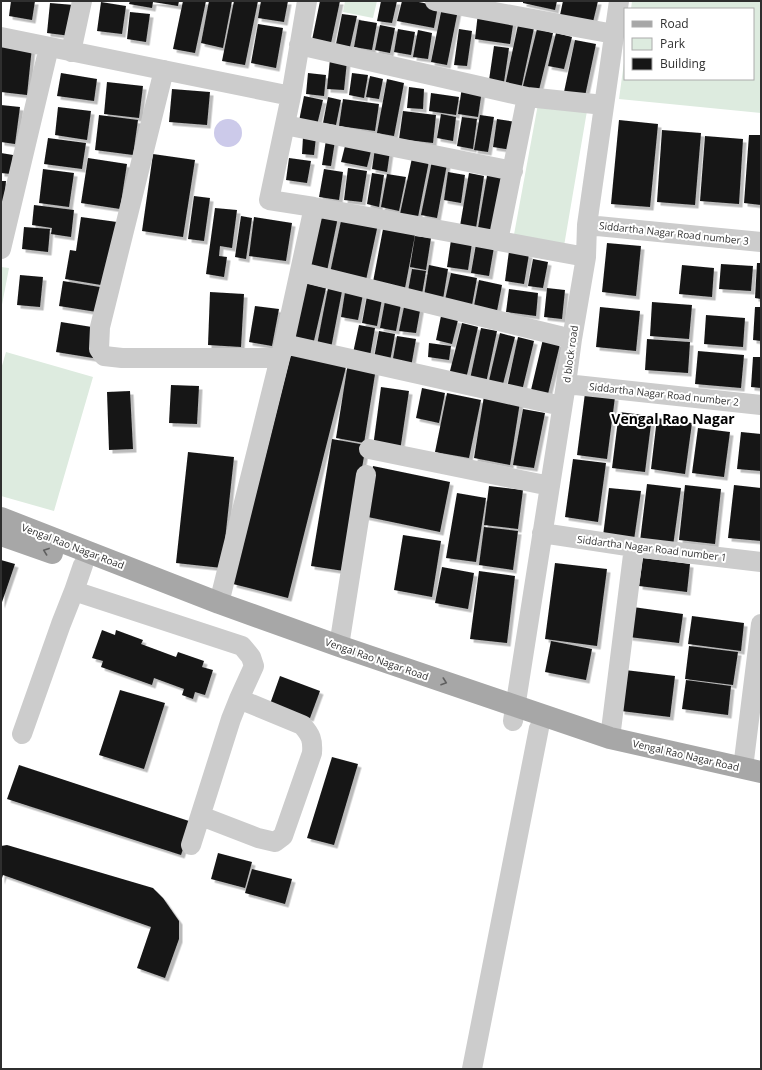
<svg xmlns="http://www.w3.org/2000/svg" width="762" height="1070" viewBox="0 0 762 1070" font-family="'Open Sans',sans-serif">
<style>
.green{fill:#ddebdf}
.water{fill:#cccaea}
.building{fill:#161616;filter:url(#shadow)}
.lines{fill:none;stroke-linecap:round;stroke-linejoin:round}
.minor{stroke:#ccc;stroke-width:20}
.major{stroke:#a7a7a7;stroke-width:22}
.oneway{stroke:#5f5f5f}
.labels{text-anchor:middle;stroke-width:4;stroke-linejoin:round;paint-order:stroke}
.street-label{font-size:10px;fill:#2f2f2f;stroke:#fff}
.district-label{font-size:14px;font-weight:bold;fill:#000;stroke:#fff}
</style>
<defs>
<filter id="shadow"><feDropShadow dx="3.5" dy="3.5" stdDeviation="0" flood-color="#0004"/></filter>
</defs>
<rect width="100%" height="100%" fill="#fff"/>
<path class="green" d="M345,1h32l-4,17 -30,-6z
M632,1h129v112l-142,-14 6,-44v24h128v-70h-122z
M538,104l50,1 -24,141 -51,-6z
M1,267l8,1 -8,42z
M6,352l87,25 -39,134 -53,-15v-127z"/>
<path class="water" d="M214 133a14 14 0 1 1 28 0a14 14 0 1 1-28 0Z"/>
<path class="building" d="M11,1h24l-3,19 -23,-4z
M130,1h49l-1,5 -25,-4 -1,6 -23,-4z
M183,1h23l-11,52 -22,-4z
M209,1h23l-9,47 -22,-5z
M234,1h24l-13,64 -23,-4z
M261,1h27l-4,21 -26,-4z
M320,1h20l-9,42 -19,-3z
M381,1h16l-5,22 -15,-2z
M402,1h12l24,5 -4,22 -37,-7z
M523,1h34l-2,9 -32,-7z
M563,1h35l-5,21 -33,-7z
M101,2l25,4 -4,28 -25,-3z
M50,3l24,2 -3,31 -24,-3z
M442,7l16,3 -11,55 -16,-3z
M130,12l20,2 -4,28 -19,-3z
M478,13l36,6 -4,25 -35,-5z
M342,14l15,2 -7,31 -14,-3z
M359,20l18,3 -5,27 -18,-3z
M258,24l25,4 -7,40 -25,-5z
M380,25l15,3 -5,25 -15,-3z
M518,25l16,3 -13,61 -16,-3z
M398,29l17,3 -4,23 -17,-3z
M459,29l13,2 -5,35 -13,-1z
M537,29l16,4 -15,61 -16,-4z
M418,30l14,3 -4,26 -15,-2z
M556,33l16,4 -8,32 -16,-3z
M575,40l21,4 -11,52 -21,-4z
M2,43l30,4 -5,48 -26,-3z
M494,46l15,2 -5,34 -15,-2z
M330,59l17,2 -3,29 -17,-1z
M61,73l36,6 -3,22 -37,-5z
M308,73l18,2 -2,21 -18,-2z
M352,73l16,2 -4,23 -15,-3z
M370,76l13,3 -4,20 -13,-2z
M387,79l17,4 -10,53 -17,-3z
M107,82l36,4 -4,32 -35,-4z
M409,87l15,2 -1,20 -16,-1z
M462,87l20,3 -4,27 -20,-3z
M172,89l38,3 -3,33 -38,-3z
M431,93l28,4 -3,18 -27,-4z
M304,96l19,4 -6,25 -18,-4z
M328,97l13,3 -5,25 -13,-2z
M343,99l36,5 -4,27 -36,-5z
M1,105l19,2 -5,37 -14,-2z
M58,107l33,4 -4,29 -32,-5z
M403,111l33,4 -3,28 -34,-4z
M441,114l15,3 -3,24 -16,-3z
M99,115l39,5 -5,35 -38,-5z
M480,115l14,2 -6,35 -14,-2z
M462,117l15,2 -4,30 -16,-3z
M497,119l19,3 -4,28 -19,-3z
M619,120l39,4 -8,83 -39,-3z
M662,130l39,3 -6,72 -38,-3z
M749,135h12v70l-17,-2z
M705,136l38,3 -4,65 -39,-3z
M303,137h13l-2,18 -12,-1z
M48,138l38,5 -4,26 -38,-5z
M326,140l9,1 -4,25 -9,-1z
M346,142l26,5 -5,20 -26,-5z
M375,148l15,3 -3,21 -15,-3z
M1,153l12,2 -2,19 -10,-1z
M153,154l42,6 -12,77 -41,-6z
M88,158l39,6 -7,45 -39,-6z
M289,158l22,3 -4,22 -21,-3z
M412,158l17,3 -11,56 -18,-3z
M432,161l15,3 -10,54 -16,-3z
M348,168l19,3 -5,31 -18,-2z
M43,169l31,4 -5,34 -30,-4z
M324,169l19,3 -4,28 -20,-3z
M488,170l20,4 -10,58 -20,-4z
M448,172l17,3 -4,28 -17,-3z
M372,173l12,2 -5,32 -12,-3z
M469,173l15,3 -8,52 -16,-2z
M387,174l19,3 -7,34 -18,-4z
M1,181h5l-3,30h-2z
M194,196l16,2 -6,43 -16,-2z
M34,205l40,5 -3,27 -20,-3 1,-6 -20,-3z
M215,208l22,2 -5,38 -12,-2 -1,10 8,1 -3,20 -18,-3z
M320,213l18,4 -11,54 -18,-4z
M241,216l11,2 -6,41 -11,-2z
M342,216l36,8 -12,56 -36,-7z
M81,217l36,5 -10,64 -42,-7 5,-29 6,1z
M254,217l38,6 -6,38 -37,-5z
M24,227l26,2 -2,23 -26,-3z
M383,229l32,6 -10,53 -32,-6z
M415,236l16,2 -5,32 -16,-3z
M451,240l21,3 -4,27 -21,-3z
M607,243l34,3 -5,50 -34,-4z
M476,244l18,3 -5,29 -18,-3z
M509,251l20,3 -5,30 -19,-3z
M533,259l15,3 -5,26 -15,-2z
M757,263h4v36l-6,-1z
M721,264l32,2 -2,25 -32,-2z
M429,265l19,4 -5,30 -19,-3z
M682,265l32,3 -2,29 -33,-3z
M412,269l14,2 -4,23 -14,-3z
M451,273l26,5 -5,27 -27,-5z
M20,275l23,2 -3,30 -23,-2z
M479,280l23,5 -5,26 -23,-5z
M63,281l43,7 -3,25 -44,-7z
M305,283l21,5 -13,57 -21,-4z
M329,283l14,3 -12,62 -14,-3z
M346,286l18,3 -6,31 -17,-3z
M547,288l18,2 -3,29 -18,-2z
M509,289l29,4 -2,23 -30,-4z
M210,292l34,2 -3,53 -33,-2z
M367,296l15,3 -5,27 -15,-3z
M385,301l16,3 -5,27 -16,-3z
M405,302l16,3 -5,28 -17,-2z
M652,302l40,3 -3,34 -39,-3z
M255,306l24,3 -7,37 -23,-4z
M600,307l40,4 -4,40 -40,-4z
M755,307h6v34l-8,-1z
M706,315l39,3 -2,29 -39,-3z
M441,316l17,4 -6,24 -16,-4z
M61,322l37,6 -5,30 -37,-6z
M462,323l16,4 -12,52 -17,-4z
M359,325l16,3 -5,28 -17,-3z
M481,328l16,3 -11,52 -16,-4z
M379,331l16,3 -5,27 -16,-3z
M500,333l15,4 -13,51 -14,-3z
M397,336l19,3 -5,28 -19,-3z
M518,337l16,4 -12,50 -15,-3z
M543,339l17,5 -12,50 -17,-4z
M647,339l43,3 -2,31 -43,-3z
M429,343l22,3 -2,14 -21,-3z
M698,351l46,4 -3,33 -46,-4z
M291,354l55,13 -58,231 -55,-14z
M753,357h8v31l-10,-1z
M348,363l28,5 -12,75 -28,-5z
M171,385l28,1 -2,38 -28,-1z
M381,387l28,4 -9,60 -27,-4z
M422,388l23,5 -6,30 -23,-5z
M130,391l3,58 -24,1 -2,-58z
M447,393l34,7 -12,58 -34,-6z
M585,393l30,4 -8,62 -30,-4z
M484,396l36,6 -10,63 -36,-7z
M523,409l22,4 -11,55 -21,-3z
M619,412l33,4 -7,56 -33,-4z
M657,418l35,5 -7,51 -34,-5z
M698,428l32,4 -6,45 -32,-4z
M741,432l20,2v37l-24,-2z
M332,439l34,6 -22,126 -33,-5z
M188,452l46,5 -12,111 -46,-5z
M573,459l33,4 -8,59 -33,-5z
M373,466l77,16 -10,50 -77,-16z
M647,484l34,4 -8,58 -33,-5z
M685,485l36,4 -6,55 -36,-4z
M734,485l27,3v53l-33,-3z
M489,486l34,4 -5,39 -34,-4z
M609,488l32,3 -7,49 -31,-4z
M457,493l29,5 -10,64 -30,-4z
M484,527l34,4 -5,39 -34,-5z
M403,535l38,6 -9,56 -38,-7z
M643,558l47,6 -3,28 -48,-6z
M1,560l14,4 -14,41z
M555,563l52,6 -10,77 -52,-7z
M442,567l32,6 -6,36 -33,-6z
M479,571l36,5 -8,67 -37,-4z
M633,607l50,7 -4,29 -50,-6z
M692,616l52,7 -3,28 -53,-7z
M102,630l13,5 1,-5 27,10 -2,4 35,13 2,-5 26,9 -2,6 11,3 -8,25 -10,-3 -2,7 -11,-4 2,-6 -30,-11 -2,7 -51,-18 2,-6 -11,-3z
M551,641l41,8 -6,31 -41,-8z
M689,646l49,6 -5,33 -48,-6z
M625,670l50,6 -5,41 -49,-6z
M280,676l40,15 -10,27 -40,-14z
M686,680l45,6 -3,29 -46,-6z
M120,690l45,13 -21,66 -45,-14z
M332,757l26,7 -24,81 -27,-7z
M19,765l173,57 -11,33 -174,-56z
M7,845l146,43 10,10 16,23v18l-14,39 -28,-10 14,-41 -148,-52 -2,6v-35z
M218,853l34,9 -7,26 -34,-9z
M252,869l40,10 -7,25 -40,-11z"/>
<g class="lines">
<path class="minor" d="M307,1l-16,95 -22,104 45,7 272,50
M435,1l179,33
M1,37l290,59
M299,45l228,52 77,8
M71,52l11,-51
M164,70l-64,257 -1,22 5,7 18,2h158
M285,125l228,46
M587,225l174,17
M498,241l29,-144
M1,249l48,-202
M301,272l271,67
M284,344l278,62
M566,384l195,21
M369,449l181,37
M542,533l92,14 127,15
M74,591l9,-26
M219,603l61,-245 4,-14 30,-137
M339,646l27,-171
M513,721l53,-337 6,-45 14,-82 1,-32 32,-224
M22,734l39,-110 13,-33 168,55 9,11 3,9 -15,33 -8,20 -40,126
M610,738l24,-191
M743,768l18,-144
M201,816l57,22 17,4 8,-6 29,-83c1,-13 -1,-18 -10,-28l-63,-26
M472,1069l67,-341"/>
<path class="major" d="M1,518l218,85 120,43 271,92 151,34
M1,535l51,18"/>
</g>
<defs><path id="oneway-chevron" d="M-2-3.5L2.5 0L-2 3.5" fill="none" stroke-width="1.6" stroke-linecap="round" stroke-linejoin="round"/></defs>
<g class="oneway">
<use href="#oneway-chevron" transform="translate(46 551) rotate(-160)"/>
<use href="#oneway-chevron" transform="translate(444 682) rotate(19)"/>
</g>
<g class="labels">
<g class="street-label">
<text transform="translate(674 233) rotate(6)" y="4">Siddartha Nagar Road number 3</text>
<text transform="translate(570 354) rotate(-82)" y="4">d block road</text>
<text transform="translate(664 394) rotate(6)" y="4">Siddartha Nagar Road number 2</text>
<text transform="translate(73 546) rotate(21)" y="4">Vengal Rao Nagar Road</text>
<text transform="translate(652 548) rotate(7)" y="4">Siddartha Nagar Road number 1</text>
<text transform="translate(377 659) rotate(19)" y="4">Vengal Rao Nagar Road</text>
<text transform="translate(686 755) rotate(13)" y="4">Vengal Rao Nagar Road</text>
</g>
<g class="district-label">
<text x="673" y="424">Vengal Rao Nagar</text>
</g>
</g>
<rect width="762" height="1070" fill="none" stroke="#2f2f2f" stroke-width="4"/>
<rect x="624" y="8" width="130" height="72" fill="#ffffff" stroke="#acacac"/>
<rect x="632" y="21" width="20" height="6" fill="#a7a7a7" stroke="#acacac"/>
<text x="660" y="28" font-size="12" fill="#2f2f2f">Road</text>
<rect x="632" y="38" width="20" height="12" fill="#ddebdf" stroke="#acacac"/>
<text x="660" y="48" font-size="12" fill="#2f2f2f">Park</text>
<rect x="632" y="58" width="20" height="12" fill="#161616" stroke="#acacac"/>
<text x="660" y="68" font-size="12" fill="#2f2f2f">Building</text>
</svg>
